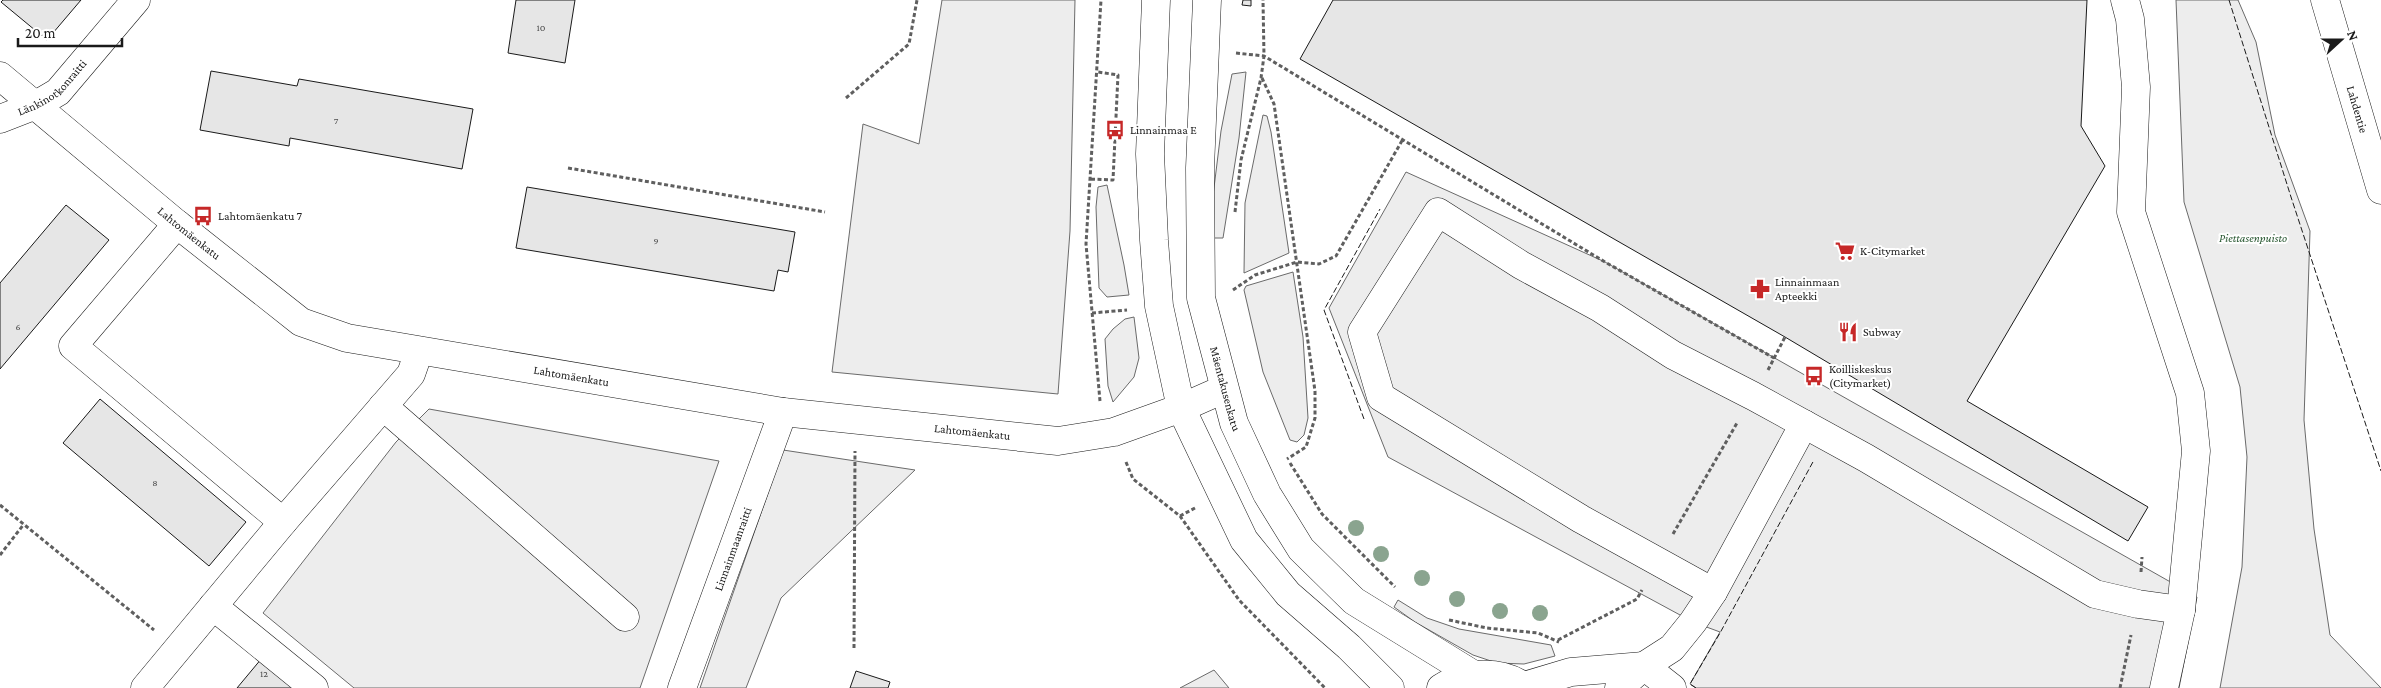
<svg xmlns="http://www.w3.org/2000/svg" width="2381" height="688" viewBox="0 0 2381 688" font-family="'Crimson Pro',serif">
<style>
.built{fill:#ededed;stroke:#6a6a6a}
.building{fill:#e6e6e6;stroke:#1a1a1a}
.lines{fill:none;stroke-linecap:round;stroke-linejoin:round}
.minor-casing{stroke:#1a1a1a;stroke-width:29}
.major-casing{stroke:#1a1a1a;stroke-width:29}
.highway-casing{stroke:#1a1a1a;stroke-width:29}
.path{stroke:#5f5f5f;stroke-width:3;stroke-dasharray:4 2.5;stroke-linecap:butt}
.minor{stroke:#fff;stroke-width:28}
.major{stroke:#fff;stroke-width:28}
.highway{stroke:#fff;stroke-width:28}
.fence{stroke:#1a1a1a;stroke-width:1;stroke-dasharray:6 2.5;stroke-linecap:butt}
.tree{fill:#8aa48f}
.labels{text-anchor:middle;stroke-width:4;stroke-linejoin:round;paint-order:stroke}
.number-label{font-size:10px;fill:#4d4d4d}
.street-label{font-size:12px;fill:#1a1a1a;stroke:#fff}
.poi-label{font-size:12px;fill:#1a1a1a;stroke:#fff;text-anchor:start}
.park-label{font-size:12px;font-style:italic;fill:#2b5a34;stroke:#fff}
</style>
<rect width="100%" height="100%" fill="#fff"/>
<path class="built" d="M942,0h133l-5,231 -12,163 -226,-22 31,-248 56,20z
M2176,0h62l18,42 19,93 35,96 -6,189 10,109 16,106 51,53h-161l22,-121 5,-110 -7,-70 -56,-185z
M1246,72l-7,66 -16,100h-9l-3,-26 10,-81 11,-57z
M1263,115l4,1 4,16 18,121 -45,20 1,-70z
M1406,172l199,90 592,335 -18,91h-483l-6,-4 30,-52 -27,-10 -305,-165 -59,-149z
M1107,185l17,80 5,30 -22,2 -8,-9 -3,-81 2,-20z
M1293,272l10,65 5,81 -4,17 -7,7 -7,-2 -27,-68 -19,-82 2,-4z
M1134,317l5,41 -5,19 -21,25 -5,-16 -3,-47 8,-10 12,-10z
M429,409l290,52 -79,227h-286l-91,-75 133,-171z
M783,450l132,20 -134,128 -35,90h-46z
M1398,600l29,18 32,11 92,16 4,11 -31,8 -27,-1 -24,-8 -58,-33 -21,-15z
M1214,670l15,18h-49z"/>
<path class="building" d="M3,0h78l-34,40 -46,-38z
M516,0h59l-10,63 -57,-10z
M1243,0h8v6l-9,-1z
M1333,0h754l-6,126 24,40 -138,235 181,106 -20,34 -343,-204 -485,-278z
M211,71l86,15 2,-7 174,30 -11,60 -172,-31 -1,8 -89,-16z
M527,187l268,45 -7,40 -10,-2 -4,21 -258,-43z
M66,205l43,35 -109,129v-86z
M100,399l146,123 -37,44 -146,-123z
M262,658l35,30h-60z
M856,671l34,11 -2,6h-38z"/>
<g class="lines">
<defs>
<g id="minor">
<path d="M2125,0l5,19 6,68 -5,125 59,181 6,58 -15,159 -17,78"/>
<path id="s1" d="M0,76l177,148 124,98 46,16 436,74 275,29 56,-9 67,-24 43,-19"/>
<path id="s2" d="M0,119l36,-14 22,-13 78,-92"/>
<path d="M177,224l-104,122 210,176"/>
<path d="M383,406l242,211"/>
<path d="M1713,592l-132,-73 -200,-122 -19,-65 76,-120 83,53 79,43 73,47 80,41 113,62 229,136 43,10 43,6"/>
<path d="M213,606l101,82"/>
<path d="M1524,686l47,-14 73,-6 28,22"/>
<path d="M145,688l138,-166 128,-148 8,-23"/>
<path id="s3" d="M682,688l101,-276"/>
<path d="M1619,688l25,-22 28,-18 21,-26 20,-30 91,-168"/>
</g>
<g id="major">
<path d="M1156,0l-6,154 4,86 5,66 22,102 63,132 44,54 61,53 41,41"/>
<path id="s4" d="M1207,0l-7,168 1,130 33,125 33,71 34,55 53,52 120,74"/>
<path d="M1441,688c26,-17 60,-19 85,0"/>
</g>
<g id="highway">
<path id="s5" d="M2325,0l56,190"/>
</g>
</defs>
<use href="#minor" class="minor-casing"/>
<use href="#major" class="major-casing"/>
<use href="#highway" class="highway-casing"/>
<path class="path" d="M1236,53l28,3 341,206 169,96
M1262,78l12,26 41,287v27l-9,29 -19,12
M846,98l63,-54 8,-44
M568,168l257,44
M1091,179l22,1 5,-105 -20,-3
M1235,212l6,-52 20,-82 3,-22 -1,-56
M1233,290l22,-15 42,-13 22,2 17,-8 67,-117
M1092,313l35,-3
M1768,370l17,-33
M1100,401l-14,-157 15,-244
M1126,462l7,17 47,37 59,84 86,88
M1290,463l32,51 73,73
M0,505l154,125
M1180,516l15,-8
M1673,534l64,-111
M0,555l24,-31
M2141,572l1,-15
M1449,620l38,8 51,5 21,9
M1558,640l79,-41 5,-9
M854,648l1,-197
M2120,688l11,-53"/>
<use href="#minor" class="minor"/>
<use href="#major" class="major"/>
<use href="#highway" class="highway"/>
<path class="fence" d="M2229,0l62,197 90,274
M1364,419l-40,-109 56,-101
M1696,688l-6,-4 30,-51 94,-173"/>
</g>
<g class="tree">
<circle cx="1356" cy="528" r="8"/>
<circle cx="1381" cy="554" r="8"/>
<circle cx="1422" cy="578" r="8"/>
<circle cx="1457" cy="599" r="8"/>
<circle cx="1500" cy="611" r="8"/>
<circle cx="1540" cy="613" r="8"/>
</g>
<defs>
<symbol id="bus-bare" viewBox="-9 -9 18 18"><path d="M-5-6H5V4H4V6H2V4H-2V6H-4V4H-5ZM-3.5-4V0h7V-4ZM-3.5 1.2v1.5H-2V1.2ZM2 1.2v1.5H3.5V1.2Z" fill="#c62828" stroke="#fff" stroke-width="2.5" paint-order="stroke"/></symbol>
<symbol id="supermarket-bare" viewBox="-9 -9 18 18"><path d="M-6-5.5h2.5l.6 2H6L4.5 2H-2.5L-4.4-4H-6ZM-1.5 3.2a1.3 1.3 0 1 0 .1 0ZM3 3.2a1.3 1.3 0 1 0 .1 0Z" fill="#c62828" stroke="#fff" stroke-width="2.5" paint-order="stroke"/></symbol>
<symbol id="pharmacy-bare" viewBox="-9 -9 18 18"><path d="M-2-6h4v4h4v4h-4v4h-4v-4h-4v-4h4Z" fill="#c62828" stroke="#fff" stroke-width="2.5" paint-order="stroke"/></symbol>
<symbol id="restaurant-bare" viewBox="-9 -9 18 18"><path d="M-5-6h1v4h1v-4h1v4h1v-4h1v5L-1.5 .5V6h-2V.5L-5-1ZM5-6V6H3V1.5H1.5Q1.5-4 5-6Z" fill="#c62828" stroke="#fff" stroke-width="2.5" paint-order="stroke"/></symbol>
</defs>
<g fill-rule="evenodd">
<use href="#bus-bare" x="1101" y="116" width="28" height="28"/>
<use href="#bus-bare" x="189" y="202" width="28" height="28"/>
<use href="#supermarket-bare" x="1831" y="237" width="28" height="28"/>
<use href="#pharmacy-bare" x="1746" y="275" width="28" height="28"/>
<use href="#restaurant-bare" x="1834" y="318" width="28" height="28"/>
<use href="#bus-bare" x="1800" y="362" width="28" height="28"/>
</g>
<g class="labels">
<g class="number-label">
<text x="541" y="31">10</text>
<text x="336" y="124">7</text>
<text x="656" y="244">9</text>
<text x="18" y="330">6</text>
<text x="155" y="486">8</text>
<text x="264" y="677">12</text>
</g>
<g class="street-label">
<text dy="4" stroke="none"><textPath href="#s2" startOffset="62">Länkinotkonraitti</textPath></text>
<text dy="4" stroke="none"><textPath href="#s5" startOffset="114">Lahdentie</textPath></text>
<text dy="4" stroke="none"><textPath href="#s1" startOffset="246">Lahtomäenkatu</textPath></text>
<text dy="4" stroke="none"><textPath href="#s1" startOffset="665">Lahtomäenkatu</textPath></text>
<text dy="4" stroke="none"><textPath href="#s4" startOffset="392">Mäentakusenkatu</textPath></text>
<text dy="4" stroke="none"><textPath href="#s1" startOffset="1070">Lahtomäenkatu</textPath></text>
<text dy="4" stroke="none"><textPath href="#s3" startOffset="148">Linnainmaanraitti</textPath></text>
</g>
<g class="poi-label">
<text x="1130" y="134">Linnainmaa E</text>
<text x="218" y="220">Lahtomäenkatu 7</text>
<text x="1860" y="255">K-Citymarket</text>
<text x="1775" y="286">Linnainmaan<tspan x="1775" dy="14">Apteekki</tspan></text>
<text x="1863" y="336">Subway</text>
<text x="1829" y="373">Koilliskeskus<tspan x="1829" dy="14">(Citymarket)</tspan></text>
</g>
<g class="park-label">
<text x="2253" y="242">Piettasenpuisto</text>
</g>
</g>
<g transform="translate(2341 40) rotate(69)" stroke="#ffffff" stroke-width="4" paint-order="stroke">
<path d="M0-4L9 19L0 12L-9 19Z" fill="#1a1a1a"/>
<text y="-8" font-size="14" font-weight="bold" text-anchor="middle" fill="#1a1a1a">N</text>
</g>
<path d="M18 38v8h104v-8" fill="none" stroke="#1a1a1a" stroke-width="2.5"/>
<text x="25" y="38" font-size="15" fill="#1a1a1a" stroke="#ffffff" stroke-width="4" paint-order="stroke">20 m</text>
</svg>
